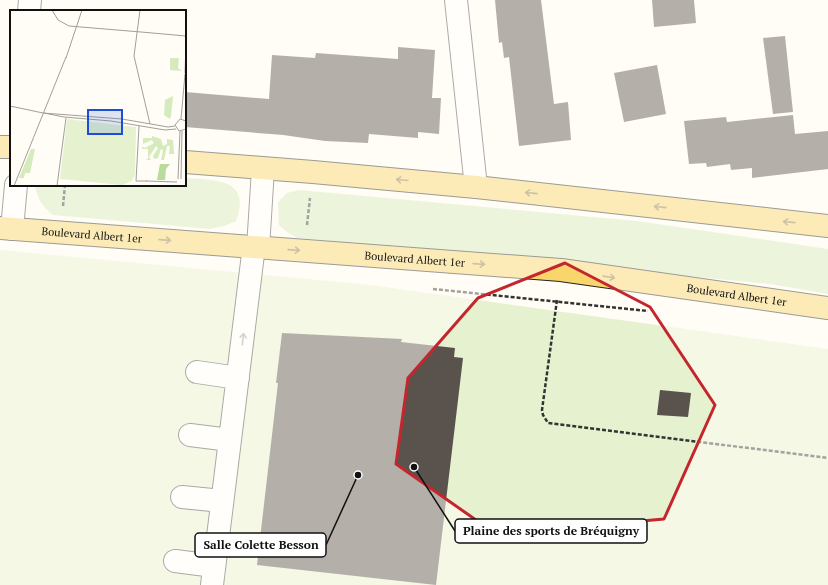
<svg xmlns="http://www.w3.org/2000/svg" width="828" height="585" viewBox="0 0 828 585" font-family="'PT Serif',serif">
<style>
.green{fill:#d5ebbd}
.pitch{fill:#e6f2cf}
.building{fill:#5a524d}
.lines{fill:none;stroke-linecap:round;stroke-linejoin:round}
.minor-casing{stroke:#444;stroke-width:24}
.major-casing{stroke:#222;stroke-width:24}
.path{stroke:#333;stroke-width:2.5;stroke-dasharray:4 2;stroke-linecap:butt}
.minor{stroke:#fff;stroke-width:22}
.major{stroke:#f9d66b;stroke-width:22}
.oneway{stroke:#917d42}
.oneway2{stroke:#a0a0a0}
.marked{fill:none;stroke:#c4262e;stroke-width:3;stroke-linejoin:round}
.labels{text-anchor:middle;stroke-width:4;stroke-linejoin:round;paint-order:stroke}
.street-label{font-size:11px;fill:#111;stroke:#fff}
.inset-road{fill:none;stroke:#a09f9a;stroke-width:1}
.view{fill:#1d4ed8;fill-opacity:0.15;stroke:#1d4ed8;stroke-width:2}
.inset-edge{fill:none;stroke:#111;stroke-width:2}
.leader{fill:none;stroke:#111;stroke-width:1.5}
.callout-dot{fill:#111;stroke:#fff;stroke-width:1.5}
.callout{fill:#fff;stroke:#111;stroke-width:1.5}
.callout-label{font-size:12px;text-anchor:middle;font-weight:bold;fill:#111}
</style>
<rect width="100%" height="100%" fill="#fffdf5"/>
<path class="green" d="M185,178c30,2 67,0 51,43l-12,5 -14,3 -157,-14c-11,-9 -15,-15 -18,-29l150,-1z
M299,190l338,31 191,28v45l-58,-10 -473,-46 -10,-6 -8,-7 -1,-23 9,-9z"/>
<path class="pitch" d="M0,250l370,35 458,64v236h-828z"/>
<path class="building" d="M495,0h46l13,104 14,-2 3,38 -52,6 -10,-89 -5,1 -2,-16 -3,1z
M652,0h42l2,23 -42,4z
M785,36l8,76 -20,2 -10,-76z
M398,47l37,3 -3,48h9l-2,36 -21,-2v6l-49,-4 -1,9 -43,-2 -42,-6 -98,-8v-35l84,7 3,-44 43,3 1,-5 82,6z
M657,65l9,49 -42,8 -10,-49z
M793,115l2,19 33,-3v38l-76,9v-10l-21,2 -1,-6 -23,3 -1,-4 -17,1 -5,-43 42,-4 1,5z
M282,333l120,6 -1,3 54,6 -1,9 9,1 -27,227 -179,-20 21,-182h-2z
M660,390l31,3 -3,24 -31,-2z"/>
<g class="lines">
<defs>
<path id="minor" d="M456,0l20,187
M29,11l1,-11
M12,229l4,-44
M258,248l5,-79
M197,372l41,6
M190,435l40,5
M182,497l40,4
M175,561l39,5
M212,585l42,-339"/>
<g id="major">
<path d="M0,147h11"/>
<path d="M185,162l128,10 163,15 352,39"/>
<path id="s1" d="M0,228l561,42 267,38"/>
</g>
</defs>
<use href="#minor" class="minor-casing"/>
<use href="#major" class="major-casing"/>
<path class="path" d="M63,206l2,-21
M307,225l3,-27
M433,289l215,22
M557,300l-15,110 1,5 5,8 280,35"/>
<use href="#minor" class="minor"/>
<use href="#major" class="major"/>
</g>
<defs><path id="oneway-shaft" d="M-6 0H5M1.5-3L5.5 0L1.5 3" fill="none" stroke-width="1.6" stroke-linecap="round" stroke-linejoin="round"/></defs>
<g class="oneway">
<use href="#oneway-shaft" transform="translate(402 180) rotate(-175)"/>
<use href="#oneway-shaft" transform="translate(531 193) rotate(-174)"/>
<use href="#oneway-shaft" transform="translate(660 207) rotate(-174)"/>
<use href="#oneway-shaft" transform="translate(789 222) rotate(-174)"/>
<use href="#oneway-shaft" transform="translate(165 240) rotate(4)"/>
<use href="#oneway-shaft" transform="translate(294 250) rotate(4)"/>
<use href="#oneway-shaft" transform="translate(479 264) rotate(4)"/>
<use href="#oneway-shaft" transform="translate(609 277) rotate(8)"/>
</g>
<use class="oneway2" href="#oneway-shaft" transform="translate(243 339) rotate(-83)"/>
<path d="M0 0H828V585H0ZM565,263l85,44 65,98 -51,114 -168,15 -100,-70 12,-86 70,-80z" fill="#fffdf5" fill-opacity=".55" fill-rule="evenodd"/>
<path class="marked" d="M565,263l85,44 65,98 -51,114 -168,15 -100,-70 12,-86 70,-80z"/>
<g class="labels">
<g class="street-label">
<text dy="4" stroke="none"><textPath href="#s1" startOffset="92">Boulevard Albert 1er</textPath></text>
<text dy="4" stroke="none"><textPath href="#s1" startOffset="416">Boulevard Albert 1er</textPath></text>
<text dy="4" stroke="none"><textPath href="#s1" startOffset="740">Boulevard Albert 1er</textPath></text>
</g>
</g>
<g transform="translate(10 10)">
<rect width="176" height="176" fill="#fffdf5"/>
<path d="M160,48h9l-1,10 4,3 -12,-1zM163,86l-2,20 -1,3 -6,-4 1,-15zM142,126l9,3 2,7 4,-2v-5l6,1 1,14h-5l1,-8h-3l-3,14h-3l2,-10 -2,-1 -3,9 -4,1 -1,-3 5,-8 -2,-2 -7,11 2,3h-6l3,-1v-10h-6v-2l3,1 9,-5 -2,-3 -9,4v-6h9zM21,139h4l-5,24h-5l-1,5h-5z" fill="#d5ebbd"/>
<path d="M150,154h10l-4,5 -1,11h-8z" fill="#b9dc9c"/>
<path d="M57,109l69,8 -1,48 -3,6 -10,4 -62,-6z" fill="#e6f2cf"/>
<path class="inset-road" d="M42,0l6,10 11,6 72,6M130,0l-6,46 16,68M131,22l45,4M56,48l16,-48M175,63l1,-29M0,96l33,7M33,103l79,6 46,8 7,-1M34,103l20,4M54,107l47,4 54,9 11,-1M171,109l4,-45M176,111l-6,-2 -5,6 4,6 7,-2M129,116l-3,55h11M168,169l2,-48M171,169l1,-48M136,171l31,1M4,176l52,-129M47,176l9,-68"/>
<path class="view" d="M78,100h34v24h-34z"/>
<rect width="176" height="176" class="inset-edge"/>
</g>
<path class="leader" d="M414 467L455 531M358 475L326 545"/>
<g class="callout-dot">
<circle cx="414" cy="467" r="4"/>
<circle cx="358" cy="475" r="4"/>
</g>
<g class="callout">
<rect x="455" y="519" width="192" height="24" rx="4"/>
<rect x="195" y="533" width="131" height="24" rx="4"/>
</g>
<g class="callout-label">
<text x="551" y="535">Plaine des sports de Bréquigny</text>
<text x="261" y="549">Salle Colette Besson</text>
</g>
</svg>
